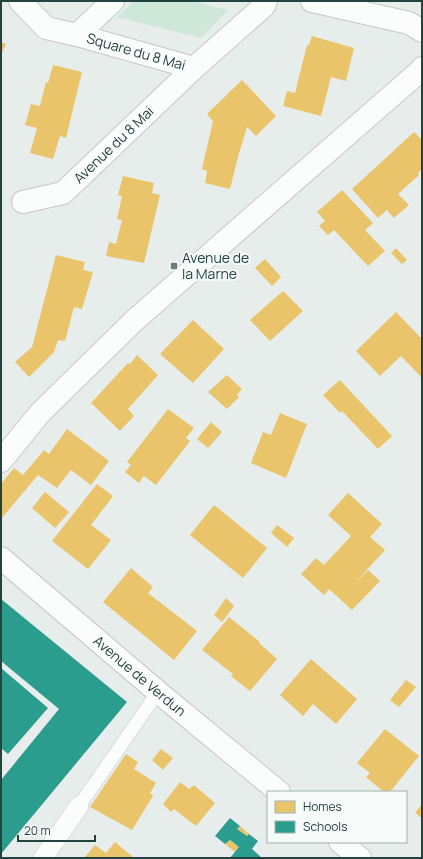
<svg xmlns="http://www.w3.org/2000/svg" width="423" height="859" viewBox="0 0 423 859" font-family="Manrope,sans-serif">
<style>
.green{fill:#cfe7d9}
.homes{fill:#e9c46a}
.schools{fill:#2a9d8f}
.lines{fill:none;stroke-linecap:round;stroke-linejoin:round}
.service-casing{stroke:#c4cac8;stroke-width:14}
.pedestrian-casing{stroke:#c4cac8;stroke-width:20}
.minor-casing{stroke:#c4cac8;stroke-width:24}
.service{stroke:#fbfcfc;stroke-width:13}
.pedestrian{stroke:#fbfcfc;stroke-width:19}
.minor{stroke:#fbfcfc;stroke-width:22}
.poi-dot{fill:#677e7b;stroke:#f6fbf9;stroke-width:1.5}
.labels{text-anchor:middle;stroke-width:4;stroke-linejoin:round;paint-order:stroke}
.street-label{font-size:14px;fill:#22433e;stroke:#f6fbf9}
.poi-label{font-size:14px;fill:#22433e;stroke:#f6fbf9;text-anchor:start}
</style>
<rect width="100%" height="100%" fill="#e7edeb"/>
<path class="green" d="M134,1h57l37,9 -27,28 -84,-21z"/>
<path class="homes" d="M312,36l42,12 -8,33 -15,-4 -10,39 -38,-10 4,-15 8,2 12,-48h2z
M1,42l5,2 -5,11z
M53,65l29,7 -16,66 -6,-2 -7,23 -23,-6 7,-25 -12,-3 6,-21 9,2 6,-24 2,1z
M242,80l34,36 -20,20 -9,-9 -8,26 -9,36 -25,-6 2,-12 -5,-2 11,-48 -6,-7z
M414,132l8,8v29l-4,4 1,2 -21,19 11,11 -15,13 -7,-8 -9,8 -26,-29z
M123,176l31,7 -2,10 8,2 -16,68 -38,-7 3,-14 7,2 6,-24 -5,-1 5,-23 -4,-1z
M342,190l31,33 -8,7 20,21 -17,15 -34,-36 -6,5 -9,-9 6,-5 -8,-9z
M396,248l11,12 -5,4 -11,-11z
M56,255l29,7 -2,8 10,2 -11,37 -8,-2 -9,34 -7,-1 -4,12 -25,25 -14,-15 17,-15z
M265,259l16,18 -9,9 -17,-18z
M283,291l20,20 -33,30 -20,-21z
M396,312l26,27v39l-21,-22 -21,20 -24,-25z
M193,320l31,29 -31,34 -33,-29z
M137,355l21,20 -30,34 6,7 -14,15 -29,-28 37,-40 2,1z
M227,375l15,14 -5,6 2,2 -12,12 -19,-17z
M340,380l52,56 -14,13 -36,-38 -2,2 -17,-18z
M168,409l26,19 -8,10 4,3 -34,44 -12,-9 -5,7 -14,-11 6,-7 -4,-3z
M280,413l27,11 -21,54 -35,-15 12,-31 8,3z
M211,422l11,10 -14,16 -11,-9z
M67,429l42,32 -18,24 -20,-15 -14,18 -19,-13 -37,44v-35l13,-16 9,7 21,-25 5,4z
M97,484l16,12 -22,29 20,15 -23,29 -36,-28z
M45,492l24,20 -14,16 -23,-20z
M348,493l34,31 -12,13 15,13 -32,35 15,-15 12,11 -28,29 -23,-21 -5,6 -23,-21 15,-16 8,7 27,-29 -23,-21z
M214,505l53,43 -24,30 -53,-43z
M277,525l17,13 -7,9 -16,-14z
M131,568l22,19 -5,6 49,38 -23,29 -71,-58z
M226,598l8,8 -12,16 -8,-7z
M229,617l31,25 -1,1 18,16 -27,32 -19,-15 2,-2 -31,-24z
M311,659l46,40 -21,25 -23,-20 -10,12 -23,-21z
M406,680l10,7 -17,20 -9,-7z
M385,729l34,27 -29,36h-6l-18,-15 4,-4 -13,-10z
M161,749l12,9 -10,12 -11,-10z
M126,754l12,8 -4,7 22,14 -6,10 3,3 -21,34 -42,-23z
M180,782l9,7 5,-4 21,18 -19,23 -22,-17 -3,3 -8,-8z
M422,804v14l-7,-5z
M240,826l9,8 -2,2 -10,-7z
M230,840l9,7 -4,5 -10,-8z
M115,842l19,16h-50l11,-13 11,8z"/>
<path class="schools" d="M1,599l126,103 -126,152v-74l58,-71 -58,-48z
M1,668l47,40 -40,46 -7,-6z
M230,818l10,8 -3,3 10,7 2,-2 9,7 -6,8 10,9h-32l9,-11 -9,-7 -5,4 -10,-8z"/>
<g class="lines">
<defs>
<path id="service" d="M79,806l79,-114"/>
<path id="pedestrian" d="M43,858l36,-52"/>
<g id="minor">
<path d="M20,1l26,27 31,7"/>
<path id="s1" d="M113,1l-36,34 117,33 70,-62 2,-5"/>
<path d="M312,1l97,22 13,8"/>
<path id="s2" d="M23,202l40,-9 131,-125"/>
<path d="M1,461l39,-48 96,-94 284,-248 2,-3"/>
<path id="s3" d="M1,558l157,134 121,100"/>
<path d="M340,842l20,16"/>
</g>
</defs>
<use href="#service" class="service-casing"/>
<use href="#pedestrian" class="pedestrian-casing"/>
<use href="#minor" class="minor-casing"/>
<use href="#service" class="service"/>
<use href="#pedestrian" class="pedestrian"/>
<use href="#minor" class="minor"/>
</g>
<rect class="poi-dot" x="170" y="262" width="8" height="8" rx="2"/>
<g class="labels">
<g class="street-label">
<text dy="5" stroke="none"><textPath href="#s1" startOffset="111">Square du 8 Mai</textPath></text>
<text dy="5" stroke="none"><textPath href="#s2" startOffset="111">Avenue du 8 Mai</textPath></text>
<text dy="5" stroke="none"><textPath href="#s3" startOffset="182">Avenue de Verdun</textPath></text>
</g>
<g class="poi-label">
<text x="182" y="263">Avenue de<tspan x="182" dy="16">la Marne</tspan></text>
</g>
</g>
<rect width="423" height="859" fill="none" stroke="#22433e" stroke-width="4"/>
<rect x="267" y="791" width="140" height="52" fill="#f6fbf9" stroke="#a1b1ae"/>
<rect x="275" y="801" width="20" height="12" fill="#e9c46a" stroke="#a1b1ae"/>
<text x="303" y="811" font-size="12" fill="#22433e">Homes</text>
<rect x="275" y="821" width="20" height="12" fill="#2a9d8f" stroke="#a1b1ae"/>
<text x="303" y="831" font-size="12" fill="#22433e">Schools</text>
<path d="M18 835v6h77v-6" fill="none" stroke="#22433e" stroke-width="2"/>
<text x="24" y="835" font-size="12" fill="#22433e" stroke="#f6fbf9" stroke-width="3" paint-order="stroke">20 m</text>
</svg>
